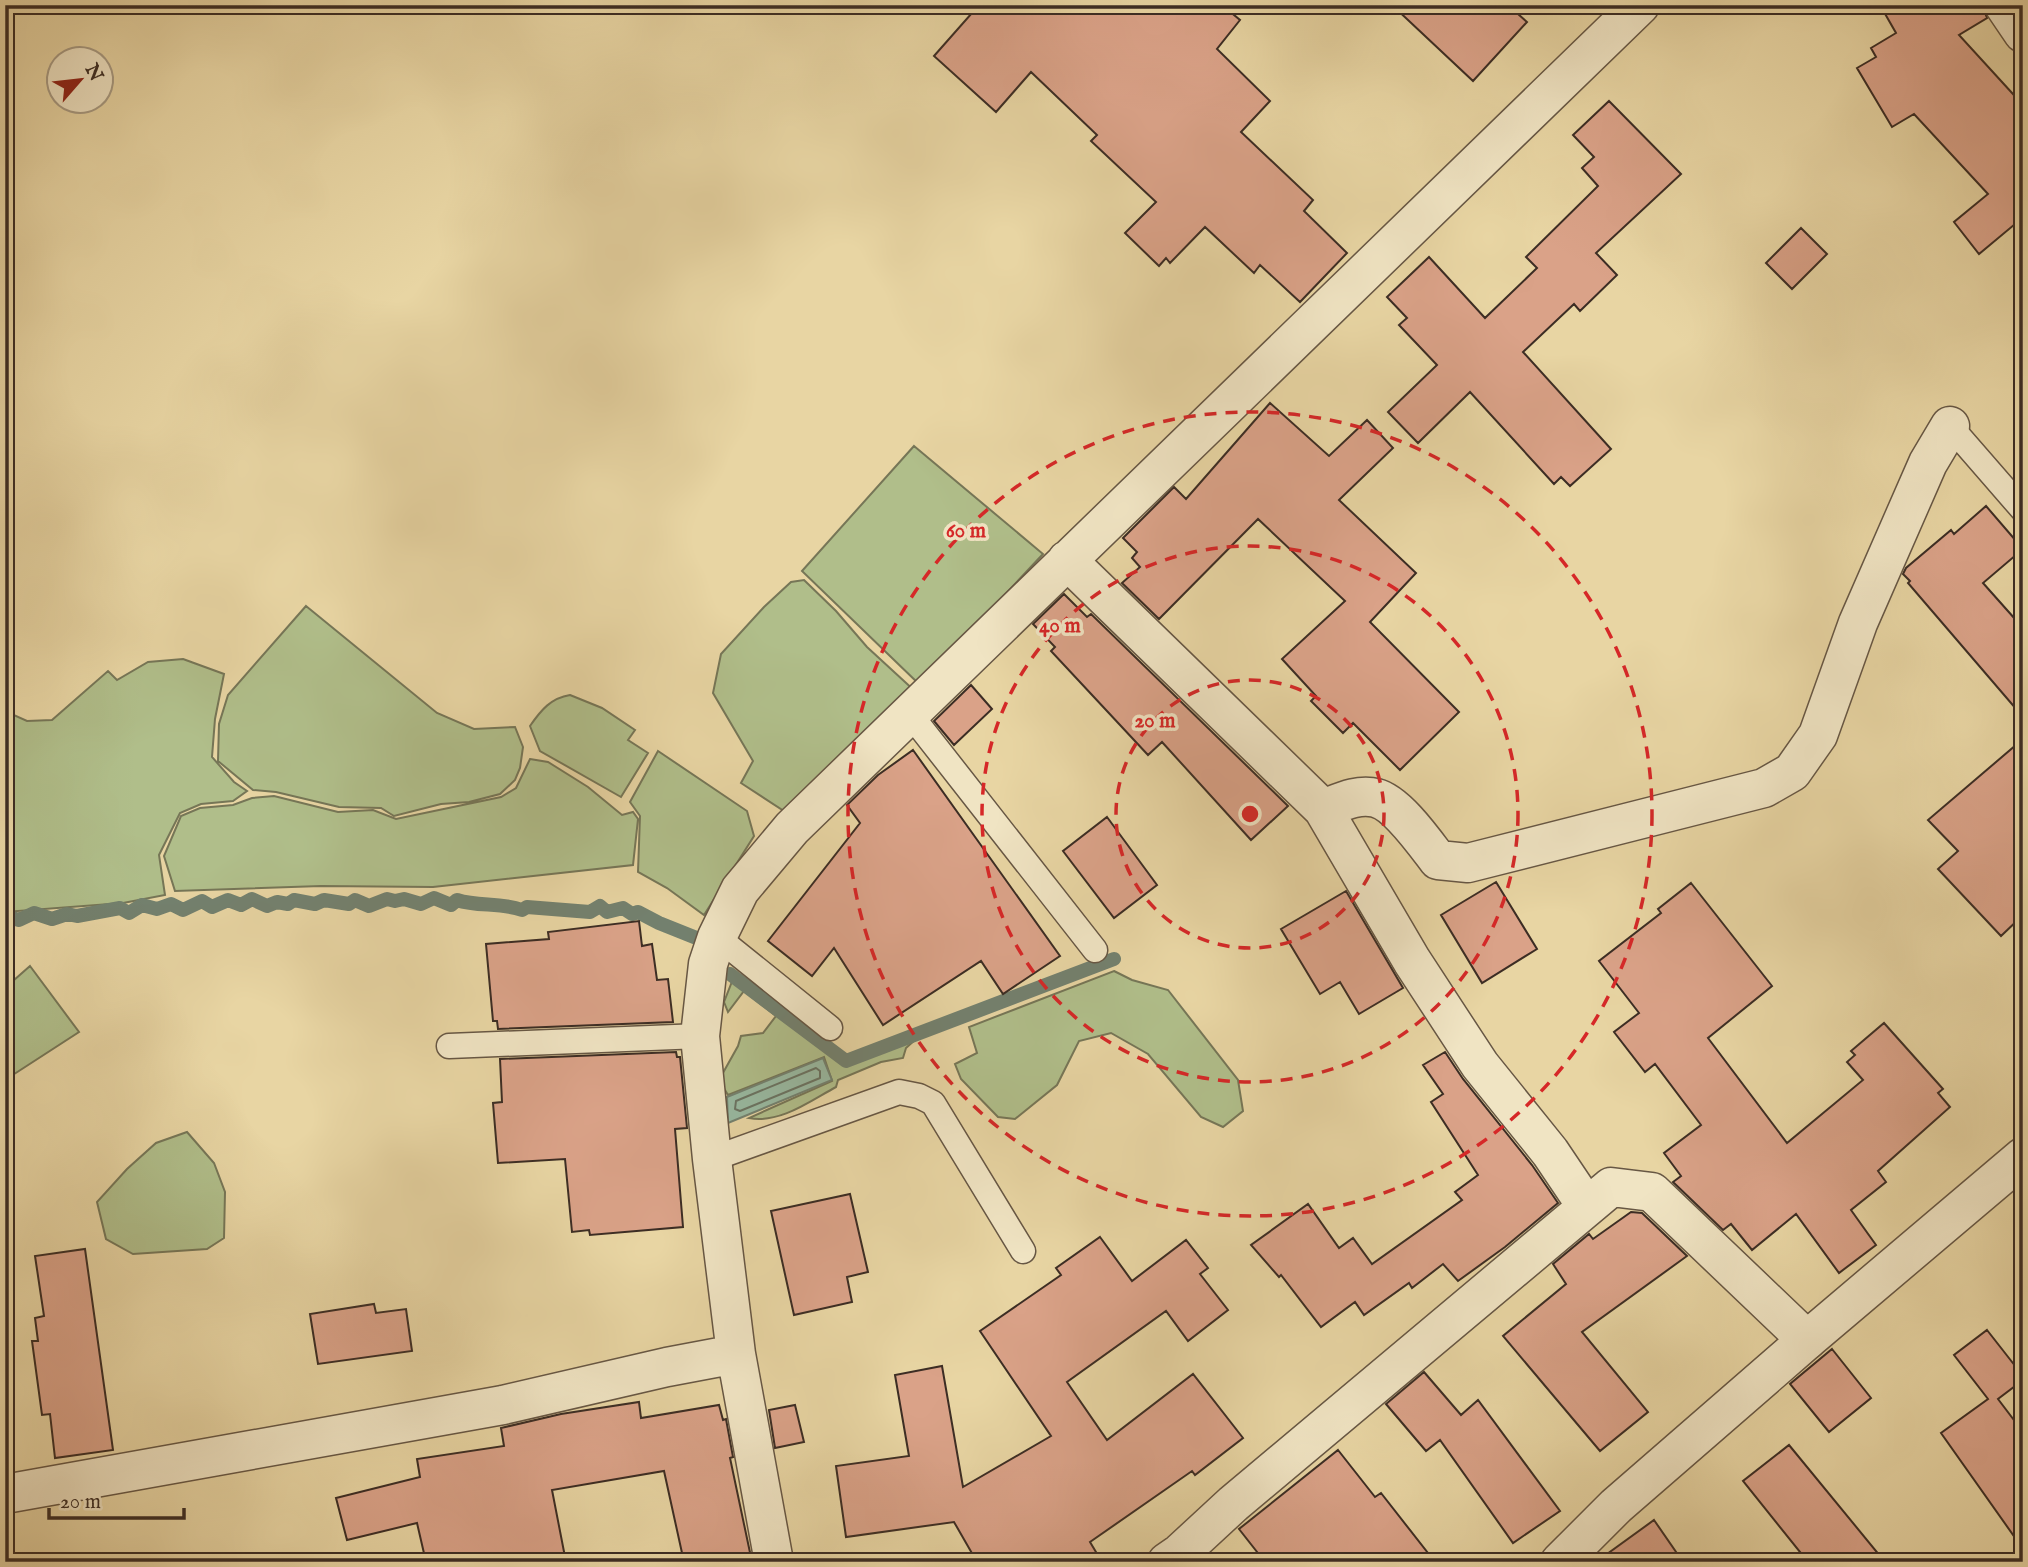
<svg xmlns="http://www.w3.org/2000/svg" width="2028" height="1567" viewBox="0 0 2028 1567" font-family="'IM FELL English',serif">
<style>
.green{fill:#b0be8a;stroke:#767657;stroke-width:2}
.water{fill:#98b9a1;stroke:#73816f;stroke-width:2}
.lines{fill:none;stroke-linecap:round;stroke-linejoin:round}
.shore{stroke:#6a7362;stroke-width:2}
.stream{stroke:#73816f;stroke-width:14}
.building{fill:#daa288;stroke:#3c2d24;stroke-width:2}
.service-casing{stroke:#675744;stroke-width:27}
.minor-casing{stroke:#675744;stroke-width:41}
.tertiary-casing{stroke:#675744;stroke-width:41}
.service{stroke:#f0e4c3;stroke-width:24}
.minor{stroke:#f0e4c3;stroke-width:38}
.tertiary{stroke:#f0e4c3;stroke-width:38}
.ring{fill:none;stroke:#d62828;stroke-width:3.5;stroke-dasharray:12 9}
.centre{fill:#d62828;stroke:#f0e4c3;stroke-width:3.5}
.ring-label{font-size:21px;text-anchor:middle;font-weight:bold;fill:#d62828;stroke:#f0e4c3;stroke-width:7;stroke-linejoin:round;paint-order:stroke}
</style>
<rect width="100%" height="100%" fill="#e8d5a3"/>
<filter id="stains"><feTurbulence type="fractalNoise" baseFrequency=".00286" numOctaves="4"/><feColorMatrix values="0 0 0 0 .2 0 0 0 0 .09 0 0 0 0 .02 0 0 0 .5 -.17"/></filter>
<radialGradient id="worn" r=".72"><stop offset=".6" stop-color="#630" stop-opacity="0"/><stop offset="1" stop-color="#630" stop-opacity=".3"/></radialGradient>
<path class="green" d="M914,446l129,108 -123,131 -118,-114z
M804,580l32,31 31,36 50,46 -130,120 -46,-30 12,-22 -40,-68 8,-39 43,-47 27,-25z
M306,606l131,107 37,16 41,-2 8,20 -3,21 -5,12 -15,14 -31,8 -28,2 -47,12 -13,-8 -42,-1 -63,-15 -23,-2 -35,-29 1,-37 9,-29z
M183,659l41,15 -9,45 -3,38 22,25 13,9 -14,10 -32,3 -21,9 -21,42 6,40 -42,8 -118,9v-201l22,10 25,-1 56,-49 9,9 31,-18z
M570,695l32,13 33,22 -7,10 20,13 -27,44 -81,-46 -10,-25c11,-16 21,-28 40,-31z
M658,751l89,60 7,25 -50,79 -37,-27 -29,-16 2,-56 -10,-14z
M530,759l18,3 40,25 34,28 11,-3 5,7 -5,46 -200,22 -112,-1 -146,5 -11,-35 17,-40 19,-8 33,-3 19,-7 22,-2 64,16 35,-2 23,9 105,-22 15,-9z
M30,966l49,66 -74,48v-92z
M1114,971l18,9 36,10 70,90 5,31 -20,16 -22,-10 -53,-63 -37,-21 -32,8 -22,44 -42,34 -17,-2 -37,-38 -6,-15 22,-11 -8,-26z
M733,979l112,85 71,-25 -10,9 -3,10 -22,4 -43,18 -2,7c-26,14 -56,37 -87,31l83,-37 -8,-24 -96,38 -9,-15 19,-34 3,-10 22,-3 13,-17 -32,-25 -16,21 -4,-10z
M187,1132l27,31 11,29 -1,46 -17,11 -74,5 -27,-15 -9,-37 30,-33 29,-26z"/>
<path class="water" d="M823,1058l9,22 -104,43 -1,-26z"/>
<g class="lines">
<path class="shore" d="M816,1068l4,3v7l-80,33 -5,-2 1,-8z"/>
<path class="stream" d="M5,916l14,4 15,-7 18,6 15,-5 10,2 43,-8 9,5 13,-8 15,4 14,-5 12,6 19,-9 10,6 16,-7 13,5 11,-6 15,7 10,-4 11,2 6,-4 21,4 9,-4 25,4 6,-4 14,6 18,-7 8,2 9,-2 17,5 13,-6 17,7 6,-5c21,7 43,2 65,10l5,-3 63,5 10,-6 7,6 16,-4 9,6 6,-2 21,11 40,16
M730,974l116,87 268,-102"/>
</g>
<path class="building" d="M979,5h243l18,15 -23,29 53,52 -29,31 72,68 -9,11 43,42 -47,49 -40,-37 -6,8 -49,-46 -35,36 -4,-5 -7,8 -34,-33 31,-31 -65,-61 6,-6 -66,-63 -35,40 -62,-56z
M1392,5h116l19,17 -54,59z
M1880,5h102l5,13 -28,17 64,70v127l-8,-8 -36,30 -25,-32 34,-28 -74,-80 -22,13 -35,-59 19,-11 -5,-9 25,-15z
M1609,101l72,73 -85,79 21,22 -37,36 -6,-7 -51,48 88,97 -41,37 -9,-9 -7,7 -84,-92 -52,51 -30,-31 49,-47 -38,-40 8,-7 -20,-21 42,-40 56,61 52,-50 -11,-11 72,-71 -16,-18 12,-11 -21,-22z
M1801,228l26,26 -35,35 -26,-26z
M1270,403l59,53 38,-36 26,28 -54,52 77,73 -46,49 89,90 -59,58 -47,-47 -10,10 -32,-32 5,-5 -34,-37 63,-58 -87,-82 -99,100 -37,-36 18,-16 -8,-9 5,-6 -14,-14 51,-51 12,12z
M1986,506l37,43 -40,34 40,45v89l-115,-134 2,-2 -7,-7 3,-6 45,-38 3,4z
M1064,594l23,23 4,-3 197,192 -37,34 -89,-98 -14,13 -97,-104 4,-4 -22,-23z
M971,685l21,24 -38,36 -20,-24z
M2023,739v176l-22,21 -63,-67 20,-18 -30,-31z
M913,750l147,206 -57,38 -22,-33 -98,64 -49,-77 -22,28 -44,-35 92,-118 -13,-18 31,-30z
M1107,817l50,68 -43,33 -51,-67z
M1496,882l41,67 -55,34 -41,-68z
M1691,883l81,103 -64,52 79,105 76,-63 -16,-18 8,-7 -4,-4 33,-28 59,66 -5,4 12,14 -72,64 8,11 -35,28 25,35 -37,28 -43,-59 -44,36 -21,-26 -8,6 -50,-48 8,-6 -17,-23 37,-28 -46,-61 -10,8 -31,-40 25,-19 -40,-52 62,-48 -3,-4z
M1346,891l57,97 -44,26 -19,-32 -20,12 -39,-65z
M639,921l3,25 10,-2 5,36 11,-1 5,43 -175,7 -1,-8h-4l-7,-77 63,-5 -1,-7z
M676,1052l1,5h3l7,71 -12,1 8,98 -93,8 -1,-5 -17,2 -7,-73 -67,4 -5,-60 9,-1 -2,-43z
M1445,1052l18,27 69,86 26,38 -53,44 -47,34 -15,-17 -31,24 -3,-5 -45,32 -9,-13 -34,25 -40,-52 -2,2 -28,-32 57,-41 31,44 14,-10 19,26 90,-64 -7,-8 23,-17 -47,-73 12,-8 -20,-29z
M850,1194l18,78 -21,5 5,25 -58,13 -23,-104z
M1631,1212l11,1 45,43 -105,76 66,80 -48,39 -97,-115 63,-52 -13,-20 36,-30 4,5z
M1100,1237l32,44 54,-41 22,28 -8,6 28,36 -40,31 -22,-30 -99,71 40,58 86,-66 50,64 -48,37 -3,-4 -102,71 12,20h-125l-23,-40 -108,15 -10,-71 73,-10 -14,-81 47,-9 21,121 88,-51 -71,-105 81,-56 -5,-7z
M85,1249l28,201 -58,8 -5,-44 -8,1 -10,-74h6l-3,-23 9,-2 -9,-60z
M374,1304l2,9 30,-4 6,42 -94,13 -8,-50z
M1987,1330l36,46v4l-25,19 25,33v117l-82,-116 47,-34 -34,-44z
M1832,1349l39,49 -42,34 -39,-48z
M1424,1372l37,43 17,-15 82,111 -47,32 -73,-103 -14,11 -40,-47z
M639,1402l2,16 78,-13 4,15 3,-1 7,38 -3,1 22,104h-68l-20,-91 -112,19 14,72h-140l-9,-39 -70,17 -11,-42 84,-21 -3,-18 87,-13 -3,-18 60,-14z
M795,1405l9,37 -29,6 -6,-38z
M1789,1445l96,117h-77l-65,-81z
M1338,1450l37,47 6,-4 54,69h-170l-26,-33z
M1654,1520l29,42h-87z"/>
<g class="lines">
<defs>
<path id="service" d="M1950,426l73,84
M910,714l185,236
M717,937l113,91
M449,1046l251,-10
M712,1159l187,-67 20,4 14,7 90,148"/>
<path id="minor" d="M2004,5l19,28
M1067,560l256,249c16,-6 35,-16 53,-11 21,5 49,45 62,62l30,3 296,-75 28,-16 26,-37 40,-112 70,-160 22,-37
M1323,809l89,152 68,104 70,87 37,55
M5,1494l498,-89 164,-38 69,-13
M774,1562l-38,-208 -24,-195 -12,-123 8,-72 9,-27 23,-47 52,-62 848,-823
M1167,1562l13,-9 53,-49 378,-317 41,5 155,148"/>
<path id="tertiary" d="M1560,1562l56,-56 191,-166 216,-183"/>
</defs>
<use href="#service" class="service-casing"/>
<use href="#minor" class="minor-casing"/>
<use href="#tertiary" class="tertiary-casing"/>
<use href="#service" class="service"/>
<use href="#minor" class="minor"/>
<use href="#tertiary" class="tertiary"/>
</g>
<g class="ring">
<circle cx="1250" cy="814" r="134"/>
<circle cx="1250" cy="814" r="268"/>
<circle cx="1250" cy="814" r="402"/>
</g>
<circle cx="1250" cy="814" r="10" class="centre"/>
<g class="ring-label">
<text x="966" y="537">60 m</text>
<text x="1060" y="632">40 m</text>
<text x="1155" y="727">20 m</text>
</g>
<rect width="2028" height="1567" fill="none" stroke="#e8d5a3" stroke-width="28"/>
<rect x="7" y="7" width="2014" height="1553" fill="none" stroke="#3c2d24" stroke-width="3.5"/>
<rect x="14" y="14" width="2000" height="1539" fill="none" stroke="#3c2d24" stroke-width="2"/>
<g transform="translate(80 80) rotate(62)"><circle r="33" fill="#f0e4c3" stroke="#a89b83" stroke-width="2"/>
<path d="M0-5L12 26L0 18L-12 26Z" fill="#8f2418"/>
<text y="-10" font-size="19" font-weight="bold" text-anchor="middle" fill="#3c2d24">N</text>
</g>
<path d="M49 1508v10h135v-10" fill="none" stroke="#3c2d24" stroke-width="3.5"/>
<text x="60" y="1508" font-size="21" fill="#3c2d24" stroke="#f0e4c3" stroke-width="5" paint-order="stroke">20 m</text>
<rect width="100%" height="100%" filter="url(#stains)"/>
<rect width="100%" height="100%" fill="url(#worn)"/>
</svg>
